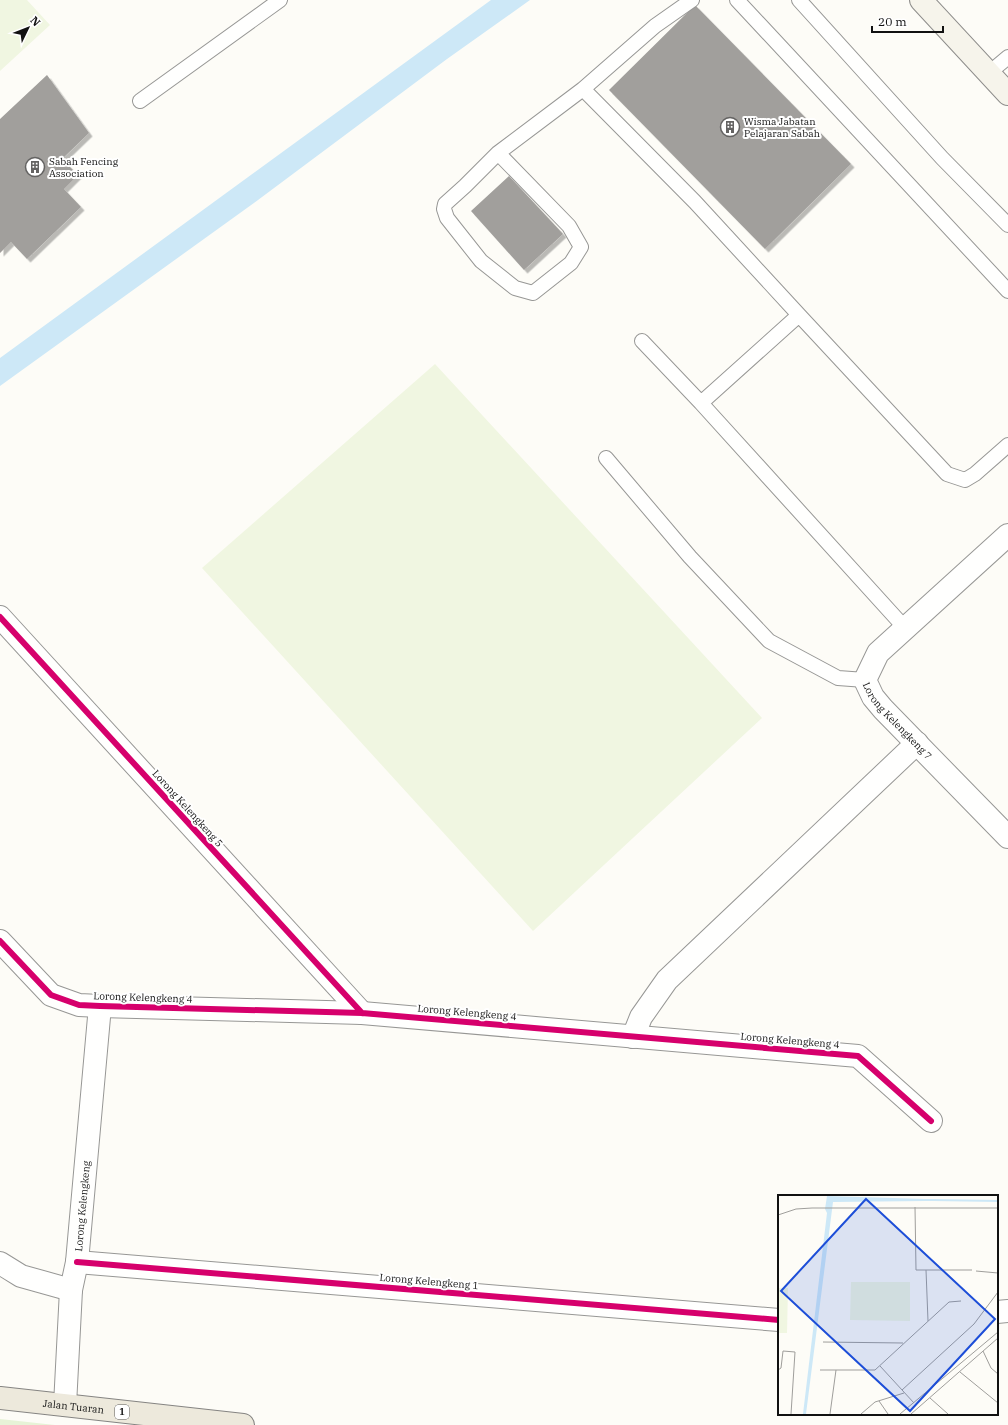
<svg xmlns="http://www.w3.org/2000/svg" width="1008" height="1425" viewBox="0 0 1008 1425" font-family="'IBM Plex Serif',serif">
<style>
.green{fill:#e7f3d7}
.pitch{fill:#f0f6e1}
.water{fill:#cde8f7}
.building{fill:#a19f9c;filter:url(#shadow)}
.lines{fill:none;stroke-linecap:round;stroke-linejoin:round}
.lane-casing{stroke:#979795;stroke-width:16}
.street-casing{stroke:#979795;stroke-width:24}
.secondary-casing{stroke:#8e8d8b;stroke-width:24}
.primary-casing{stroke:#858482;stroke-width:24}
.lane{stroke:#fffffe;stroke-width:14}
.street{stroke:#fffffe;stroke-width:22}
.secondary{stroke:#f6f4eb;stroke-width:22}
.primary{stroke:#ede9dc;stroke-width:22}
.cycleway-casing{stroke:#fff;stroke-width:8}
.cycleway{stroke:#d6006c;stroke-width:6}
.labels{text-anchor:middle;stroke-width:4;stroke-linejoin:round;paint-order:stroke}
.shield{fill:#fff;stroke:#585858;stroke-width:1}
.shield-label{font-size:9px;font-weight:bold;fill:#111}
.poi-label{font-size:10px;fill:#111;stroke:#fff;text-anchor:start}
.street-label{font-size:10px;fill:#111;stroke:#fff}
.inset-river{fill:none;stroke:#cde8f7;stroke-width:2}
.inset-road{fill:none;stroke:#9f9e9b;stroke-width:1}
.view{fill:#1d4ed8;fill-opacity:0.15;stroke:#1d4ed8;stroke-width:2}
.inset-edge{fill:none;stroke:#111;stroke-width:2}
</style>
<defs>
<filter id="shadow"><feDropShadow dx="3.5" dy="3.5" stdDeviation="0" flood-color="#0004"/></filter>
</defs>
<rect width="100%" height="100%" fill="#fdfcf7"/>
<path class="green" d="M0,1419l55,6h-55z"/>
<path class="pitch" d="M0,0h27l23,25 -50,46z
M435,364l327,354 -229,213 -331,-363z"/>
<path class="water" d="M491,0h39l-83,59 -189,141 -258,186v-28z"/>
<path class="building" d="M695,5l156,159 -86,85 -156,-159z
M47,75l42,58 -27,26 16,16 -14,14 17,18 -54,52 -16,-17 -11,11v-134z
M509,176l54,58 -39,36 -53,-59z"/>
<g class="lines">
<defs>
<path id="lane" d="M737,0l271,291
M799,0l143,158 66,67
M989,73l19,-16
M583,89l72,-63 37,-26
M140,101l140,-101
M498,153l71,73 12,21 -10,16 -38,30 -18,-5 -34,-27 -34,-43 -3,-9 1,-5 20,-18 33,-33 85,-64 112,113 104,113 -98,88
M799,315l148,159 18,6 10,-6 33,-29
M642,341l59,62 204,225
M606,458l84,99 79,84 69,37 27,2"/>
<g id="street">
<path id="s1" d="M1008,535l-130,118 -13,27 8,17 10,12 125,128"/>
<path d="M0,617l362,396"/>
<path d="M0,941l51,54 28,10 21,1 262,7 496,43 73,65"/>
<path d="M633,1037l8,-20 26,-37 250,-237"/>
<path d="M77,1262l702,58"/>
<path d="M0,1263l21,13 50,14"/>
<path d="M997,1312l11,-1"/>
<path id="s2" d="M65,1405l6,-115 6,-28 23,-256"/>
</g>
<path id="secondary" d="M921,0l87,94"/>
<g id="primary">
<path id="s3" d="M0,1398l243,27"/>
</g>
</defs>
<use href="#lane" class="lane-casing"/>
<use href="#street" class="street-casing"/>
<use href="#secondary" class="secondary-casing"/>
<use href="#primary" class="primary-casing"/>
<use href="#lane" class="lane"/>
<use href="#street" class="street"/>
<use href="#secondary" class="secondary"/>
<use href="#primary" class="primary"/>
<defs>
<path id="cycleway" d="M0,617l362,396
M0,941l51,54 28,10 21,1 262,7 496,43 73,65
M77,1262l702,58"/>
</defs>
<use href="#cycleway" class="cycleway-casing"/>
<use href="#cycleway" class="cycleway"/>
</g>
<defs>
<symbol id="building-ring" viewBox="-11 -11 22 22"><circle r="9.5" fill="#fff" stroke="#646362" stroke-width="1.5"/><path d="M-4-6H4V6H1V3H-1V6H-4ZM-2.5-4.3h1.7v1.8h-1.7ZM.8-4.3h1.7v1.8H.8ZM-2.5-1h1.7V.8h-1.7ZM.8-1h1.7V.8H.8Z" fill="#646362"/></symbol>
</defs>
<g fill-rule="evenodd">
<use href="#building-ring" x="719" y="116" width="22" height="22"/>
<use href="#building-ring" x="24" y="156" width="22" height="22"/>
</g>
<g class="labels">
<rect class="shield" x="115" y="1405" width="14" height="14" rx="3"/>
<g class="shield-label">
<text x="122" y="1415">1</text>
</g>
<g class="poi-label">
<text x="744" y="125">Wisma Jabatan<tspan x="744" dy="12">Pelajaran Sabah</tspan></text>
<text x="49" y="165">Sabah Fencing<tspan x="49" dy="12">Association</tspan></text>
</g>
<g class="street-label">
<text dy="4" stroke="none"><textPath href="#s1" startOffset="258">Lorong Kelengkeng 7</textPath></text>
<text transform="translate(188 808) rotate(48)" y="4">Lorong Kelengkeng 5</text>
<text transform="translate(143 997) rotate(2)" y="4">Lorong Kelengkeng 4</text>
<text transform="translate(467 1012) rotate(5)" y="4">Lorong Kelengkeng 4</text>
<text transform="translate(790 1040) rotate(5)" y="4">Lorong Kelengkeng 4</text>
<text dy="4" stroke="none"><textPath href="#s2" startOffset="200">Lorong Kelengkeng</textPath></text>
<text transform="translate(429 1281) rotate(5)" y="4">Lorong Kelengkeng 1</text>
<text dy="4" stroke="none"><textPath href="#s3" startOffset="74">Jalan Tuaran</textPath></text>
</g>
</g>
<g transform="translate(778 1195)">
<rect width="220" height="220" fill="#fdfcf7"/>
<path d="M73,87h59v39l-60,-1zM0,93h10l-1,45h-9z" fill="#f0f6e1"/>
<path d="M49,1l99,3v2l-93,1 -27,212h-3l24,-201 -2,-4zM154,4l66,1v2l-66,-1z" fill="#cde8f7"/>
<path class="inset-river" d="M144,5h14"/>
<path class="inset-road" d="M137,12l1,63h56M0,20l18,-6 16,-1h186M148,75l2,51M198,76l22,2M45,147l80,1M205,156l8,17 7,6M102,171l34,37M0,175l3,-2 2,-17 12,1 -4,62M42,175h55l74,-68 12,-1M182,177l38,31M124,195l72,-66 24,-32M152,203l18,16M101,206l9,13M52,219l6,-44M83,219l14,-12 29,-9M122,219l98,-82M133,219l87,-76"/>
<path class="view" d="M88,4l129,120 -85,92 -129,-120z"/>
<rect width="220" height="220" class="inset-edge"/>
</g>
<g transform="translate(28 28) rotate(47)" stroke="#ffffff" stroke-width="3" paint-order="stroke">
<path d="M0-3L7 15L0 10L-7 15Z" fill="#111111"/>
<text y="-6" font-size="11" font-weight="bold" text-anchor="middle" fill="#111111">N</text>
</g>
<path d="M872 26v6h71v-6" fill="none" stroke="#111111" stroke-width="2"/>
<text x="878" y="26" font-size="12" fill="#111111" stroke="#ffffff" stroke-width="3" paint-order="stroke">20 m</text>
</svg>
